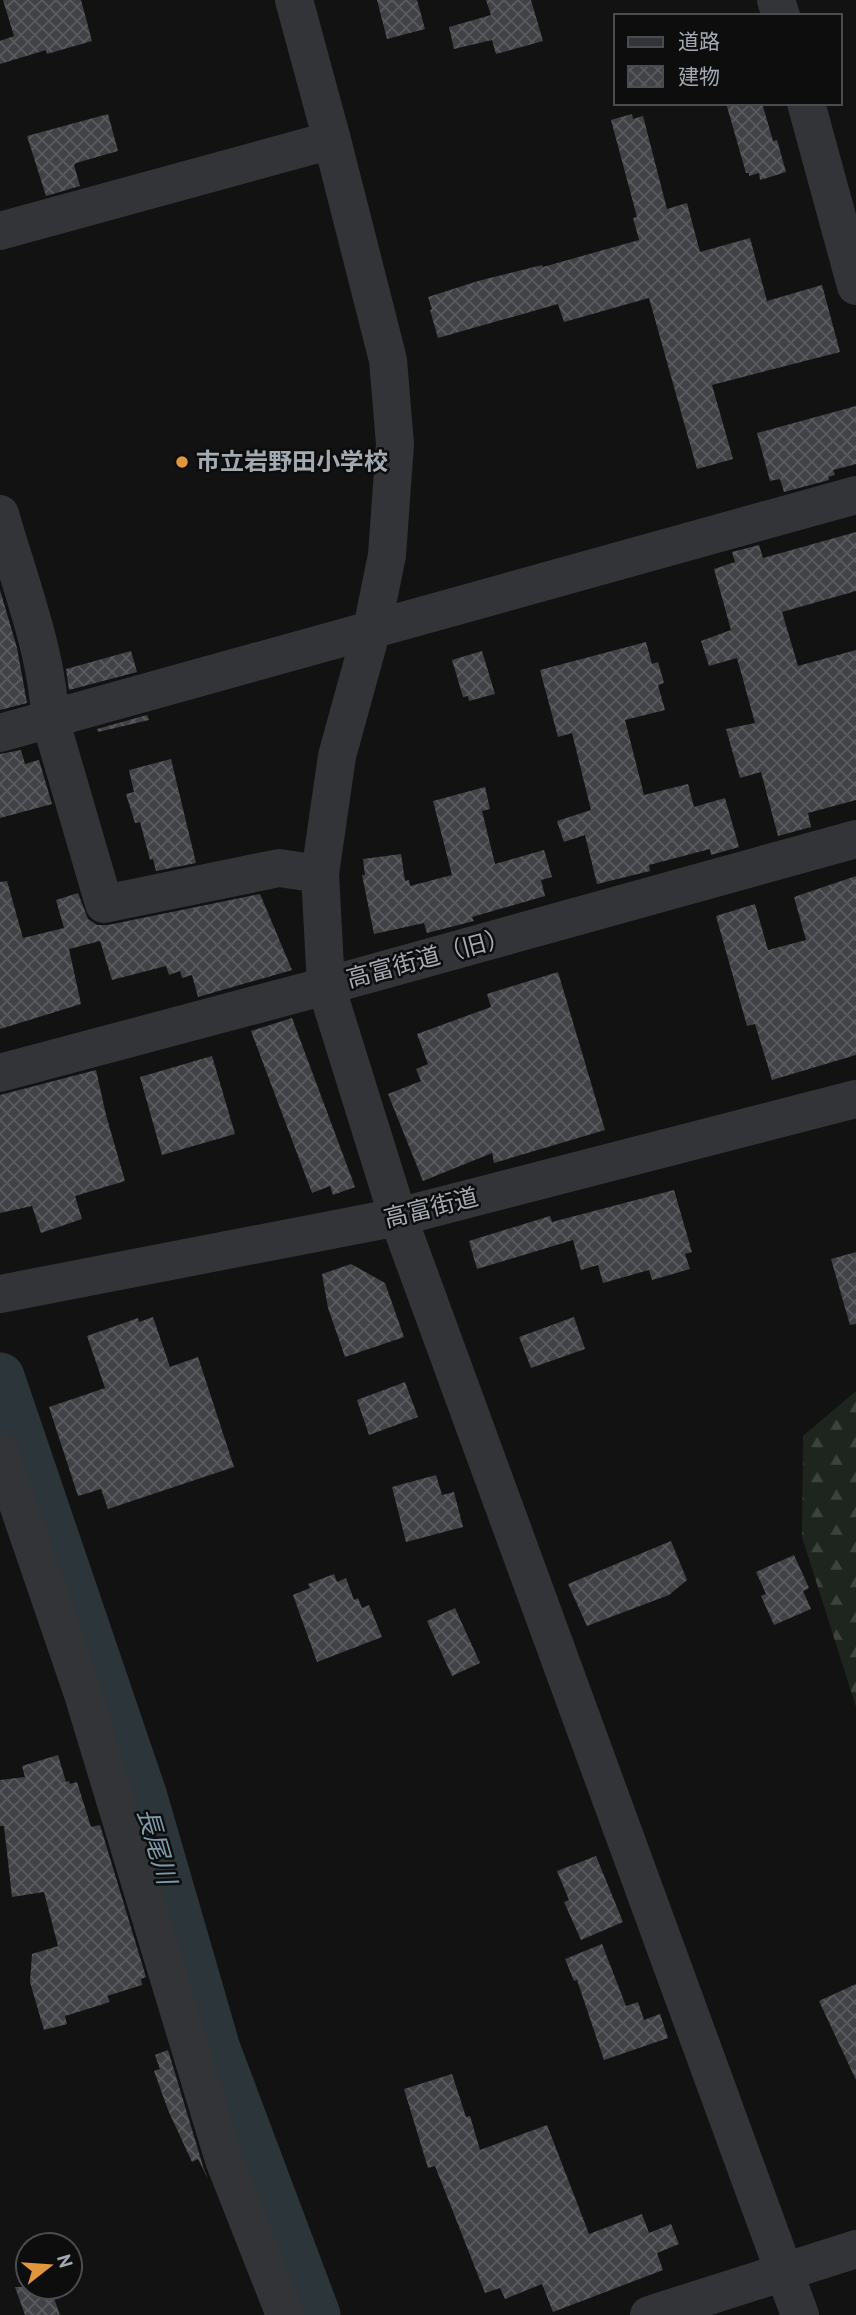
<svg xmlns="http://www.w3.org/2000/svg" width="856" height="2315" viewBox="0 0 856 2315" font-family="'PT Sans','Noto Sans JP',sans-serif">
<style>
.forest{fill:url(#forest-firs)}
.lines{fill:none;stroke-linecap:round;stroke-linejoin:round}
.river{stroke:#2c353a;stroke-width:49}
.building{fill:url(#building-cross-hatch)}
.minor{stroke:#333438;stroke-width:38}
.poi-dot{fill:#e1963b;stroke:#0d0d0e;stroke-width:2.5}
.labels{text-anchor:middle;stroke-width:5;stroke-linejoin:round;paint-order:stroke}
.poi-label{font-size:24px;font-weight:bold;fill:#a4aab2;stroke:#0d0d0e;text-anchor:start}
.street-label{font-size:24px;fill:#a4aab2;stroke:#0d0d0e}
.water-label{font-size:26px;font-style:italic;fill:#7e9bab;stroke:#0d0d0e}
</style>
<defs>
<pattern id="forest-firs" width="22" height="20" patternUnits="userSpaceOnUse" patternTransform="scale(1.75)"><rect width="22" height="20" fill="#1e251e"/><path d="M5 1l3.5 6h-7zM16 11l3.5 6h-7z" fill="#3c423c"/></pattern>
<pattern id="building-cross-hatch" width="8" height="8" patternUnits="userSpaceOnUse" patternTransform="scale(1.75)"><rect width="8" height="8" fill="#414246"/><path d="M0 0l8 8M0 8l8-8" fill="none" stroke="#595b5e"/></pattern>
</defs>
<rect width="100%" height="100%" fill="#121213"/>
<path class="forest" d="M856,1391v316l-54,-170 1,-101z"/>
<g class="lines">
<path class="river" d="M0,1377l143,420 73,252 100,266"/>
</g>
<path class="building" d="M3,0h78l11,41 -45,13 -1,-4 -46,14v-23l14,-5z
M377,0h40l8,29 -38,10z
M486,0h45l12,41 -47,13 -4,-14 -38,9 -5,-22 42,-12z
M726,103h36l11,38 4,-1 9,32 -26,8 -1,-7 -10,3v-3h-3z
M108,114l10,37 -42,12 -2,2 6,21 -34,10 -19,-60z
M632,114l1,5 10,-3 24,93 20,-6 13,49 50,-14 17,63 55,-16 18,67 -128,33 21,74 -36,10 -48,-171 -85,24 -6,-18 -120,34 -8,-28 2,-1 -4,-12 50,-16 64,-16 1,2 96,-27 -6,-22 4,-1 -26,-97z
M856,406v58l-23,6 2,5 -7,2 1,3 -45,12 -4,-13 -10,2 -13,-48z
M856,532v59l-74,21 16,54 58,-16v150l-48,13 3,14 -33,9 -17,-64 -21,6 -14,-49 29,-6 -18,-65 -28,8 -8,-25 30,-11 -17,-61 21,-7 -3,-10 27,-7 4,13z
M0,590l17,58 10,55 -27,7z
M646,642l6,22 6,-2 6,21 -6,2 7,25 -40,10 19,75 44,-11 6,23 31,-9 14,49 -28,8 -1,-6 -61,16 1,6 -53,13 -12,-49 -21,7 -7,-21 34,-11 -19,-77 -14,4 -18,-67z
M131,651l6,21 -68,18 -3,-21z
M482,651l13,43 -26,7 -1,-5 -5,1 -11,-37z
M147,715l2,5 -51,12 -1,-3z
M21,750l4,14 14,-4 13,44 -52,14v-64z
M171,759l25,104 -40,8 -3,-12 -3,1 -10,-38 -5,1 -9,-29 8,-2 -5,-22z
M485,787l5,22 -8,2 13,53 49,-14 8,27 -11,3 4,16 -73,21 2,4 -47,12 -3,-10 -50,11 -12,-59h3l-2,-16 38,-5 4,27 4,-1 1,6 42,-11 -19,-74z
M856,876v179l-84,25 -17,-56 -8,2 -31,-110 39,-12 13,46 38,-10 -12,-43z
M7,881l16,57 41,-10 -8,-28 22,-7 10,26 9,6h11l152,-31 32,76 -94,27 -6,-22 -10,3 -2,-7 -11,4 -3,-9 -54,14 -12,-39 -31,8 12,55 -81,25v-147z
M558,972l47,158 -111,33 -2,-10 -69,28 -35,-87 33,-13 -5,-12 12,-5 -11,-30 74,-27 -4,-13z
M292,1018l63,169 -22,8 -3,-9 -18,7 -61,-162z
M212,1056l23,78 -73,21 -22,-78z
M96,1070l10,45 19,66 -50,15 7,23 -41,14 -9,-27 -32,7v-118z
M674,1190l18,62 -7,2 5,15 -38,11 -3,-10 -46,13 -5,-18 -17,5 -8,-30 -96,29 -8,-28 81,-25 2,6z
M856,1252v72l-6,1 -19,-66z
M351,1264l34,19 19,54 -59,20 -17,-49 -6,-34z
M153,1317l17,50 28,-10 36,110 -126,42 -7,-20 -23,7 -29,-89 56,-19 -18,-52 51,-18 1,4z
M574,1317l11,32 -54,19 -12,-31z
M405,1382l13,35 -49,18 -12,-35z
M436,1475l6,20 12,-3 9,35 -57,15 -14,-55z
M671,1541l16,39 -18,15 -82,31 -19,-42z
M794,1555l15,33 -6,3 8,18 -37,16 -13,-29 5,-2 -10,-22z
M334,1574l3,8 9,-4 8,22 4,-2 4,10 7,-3 13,32 -65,25 -24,-67 17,-7 -2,-4z
M455,1608l25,55 -28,13 -25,-55z
M58,1755l8,27 3,-1 1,3 7,-2 14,45 9,-2 46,152 -5,2 1,6 -35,11 3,6 -45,14 2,8 -23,6 -14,-48 2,-28 26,-8 -14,-54 -32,5 -8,-71h-4v-46l25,-3 -3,-11z
M596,1856l27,66 -42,18 -17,-38 5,-2 -12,-29z
M602,1944l24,62 12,-4 6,18 16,-6 8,24 -64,22 -27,-80 -3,1 -9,-22z
M856,1984v96l-37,-79z
M168,2050l35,116 5,13 -10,-20 -6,3 -24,-52 -14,-39 6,-2 -5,-14z
M452,2074l14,43 4,-1 10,34 67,-25 42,109 53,-20 7,19 22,-9 8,20 -22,9 6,17 -110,42 -11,-28 -37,15 -5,-11 -15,5 -50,-127 -7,2 -24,-79z
M15,2287h35l10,28h-35z"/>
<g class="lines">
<path class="minor" d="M294,0l38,140 56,220 7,84 -8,111 -15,74 -35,127 -17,118 6,112 72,231 402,1098
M776,0l5,16
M806,103l50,183
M0,231l332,-91
M0,514c18,63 48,141 50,205l54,185 175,-36 41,6
M0,733l856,-238
M0,1073l326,-87 530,-147
M0,1294l398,-77 458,-118
M0,1452l83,242 141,466 61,155
M649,2315l207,-66"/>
</g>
<circle class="poi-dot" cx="182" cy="462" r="7"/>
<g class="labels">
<g class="poi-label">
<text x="196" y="470">市立岩野田小学校</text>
</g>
<g class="street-label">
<text transform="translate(428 958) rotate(-15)" y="8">高富街道（旧）</text>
<text transform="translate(431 1208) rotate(-14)" y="8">高富街道</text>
</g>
<g class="water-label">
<text transform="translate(157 1846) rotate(74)" y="9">長尾川</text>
</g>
</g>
<rect x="614" y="14" width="228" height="91" fill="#0d0d0e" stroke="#494c50" stroke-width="2"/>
<rect x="628" y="37" width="35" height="10" fill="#333438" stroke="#494c50" stroke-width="2"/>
<text x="678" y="49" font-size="21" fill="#a4aab2">道路</text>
<rect x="628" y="66" width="35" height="21" fill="url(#building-cross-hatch)" stroke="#494c50" stroke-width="2"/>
<text x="678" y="84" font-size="21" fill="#a4aab2">建物</text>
<g transform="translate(49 2266) rotate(73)"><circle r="33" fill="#0d0d0e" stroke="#494c50" stroke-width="2"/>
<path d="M0-5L12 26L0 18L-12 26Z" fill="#e1963b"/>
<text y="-10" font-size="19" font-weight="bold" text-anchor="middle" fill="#a4aab2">N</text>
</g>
</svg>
